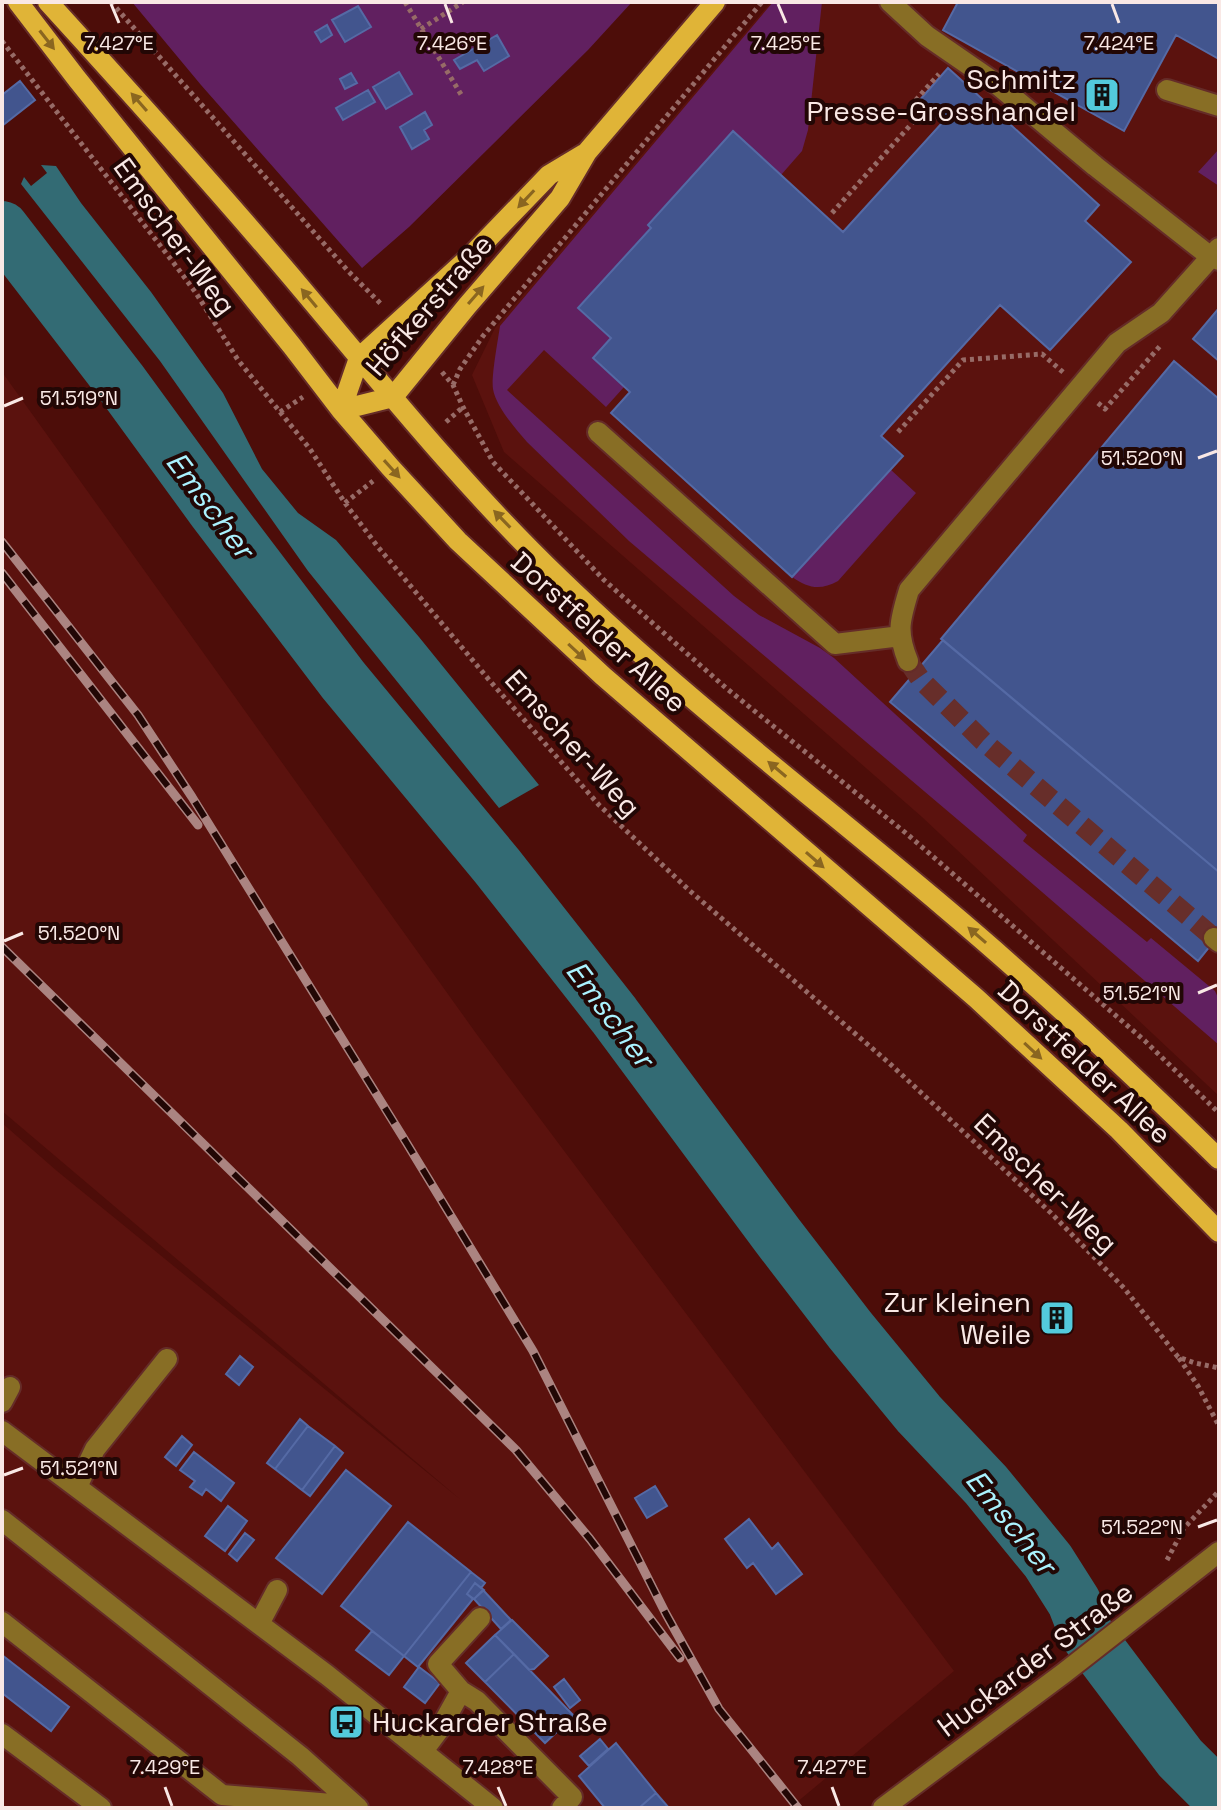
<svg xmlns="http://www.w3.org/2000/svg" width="1221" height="1810" viewBox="0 0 1221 1810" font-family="'Space Grotesk',sans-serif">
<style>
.built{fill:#5b120e}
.green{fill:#612060}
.water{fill:#336b74}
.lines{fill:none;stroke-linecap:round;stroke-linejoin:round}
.river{stroke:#336b74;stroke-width:54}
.building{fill:#42558e;stroke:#556aa5;stroke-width:2}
.minor-tunnel{stroke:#672e2a;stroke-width:20;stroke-dasharray:20 10;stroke-linecap:butt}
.minor-casing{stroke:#652c28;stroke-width:24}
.major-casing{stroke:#652c28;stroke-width:24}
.path{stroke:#976b67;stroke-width:5;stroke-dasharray:4 4;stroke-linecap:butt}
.minor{stroke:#886e25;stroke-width:20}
.major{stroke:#e0b437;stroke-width:20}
.rail-casing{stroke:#ab8481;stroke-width:9}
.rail{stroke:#220705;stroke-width:6;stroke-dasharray:18;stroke-linecap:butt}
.oneway{fill:#8a6620}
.ticks{fill:none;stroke:#f9e8e5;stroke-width:3}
.labels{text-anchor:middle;stroke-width:8;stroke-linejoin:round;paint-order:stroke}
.poi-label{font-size:28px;fill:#f9e8e5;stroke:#220705;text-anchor:end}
.street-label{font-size:28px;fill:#f9e8e5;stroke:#220705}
.water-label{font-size:30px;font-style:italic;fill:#aaf2fe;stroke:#220705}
.ticks-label{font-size:20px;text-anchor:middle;fill:#f9e8e5;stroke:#220705;stroke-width:8;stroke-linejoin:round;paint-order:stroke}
</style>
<rect width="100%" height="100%" fill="#4d0d09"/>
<path class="built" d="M771,2h448v1094l-297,-279 -418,-365 -32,-77 23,-47z
M2,372l476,664 476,635 -164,137h-788v-685l55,48 404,329 -459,-389z"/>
<path class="green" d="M132,2h500l-44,48 -179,177 -47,41 -161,-183z
M773,2h49l-14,128 -6,21 -21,24 -49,-43 -84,92 3,4 -73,80 33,30 13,49 -18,20 -62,-57 -37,40 227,206 25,19 61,33 14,10 193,177 -4,6 124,101 4,-4 64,53 4,9v45l-229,-198 -361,-306 -102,-99c-11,-13 -31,-35 -34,-53 -2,-12 5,-49 7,-63z
M1219,149v37l-21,-14z
M890,469l26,24 -78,88c-18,10 -30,7 -46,-4z"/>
<path class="water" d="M41,165l15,1 25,37 70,89 72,101 39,76 36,44 38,27 83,97 120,148 -40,23 -191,-237 -148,-210 -139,-177 3,-7 7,9 16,-13z"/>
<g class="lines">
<path class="river" d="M2,228l118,153 94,129 129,170 154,186 117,149 163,220 73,95 69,84 67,71 62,76 26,41 12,31 94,125 39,39"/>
</g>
<path class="building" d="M958,2h261v57l-43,-24 -52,96 -181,-101z
M358,6l13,21 -26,15 -13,-22z
M327,25l5,10 -11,7 -6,-10z
M497,35l12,21 -25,15 -7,-11 -17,9 -6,-9z
M948,68l151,137 -14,16 46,41 -81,88 -50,-45 -119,131 22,20 -111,121 -181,-164 19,-21 -37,-34 18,-20 -33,-30 73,-80 -3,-3 85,-94 110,101 99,-109 -24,-21z
M399,72l13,22 -26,15 -13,-22z
M351,73l6,10 -12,6 -5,-10z
M20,81l15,19 -33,26v-31z
M368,90l7,12 -32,18 -7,-12z
M425,112l7,13 -8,5 5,9 -17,10 -12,-22z
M1219,308v53l-26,-22z
M1174,361l45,38v473l-278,-233z
M943,640l276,232v63l-21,26 -308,-259z
M1045 1319a12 12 0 1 1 24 0a12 12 0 1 1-24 0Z
M240,1356l13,11 -14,18 -13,-11z
M300,1419l8,7 -33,43 -8,-6z
M308,1426l27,20 -33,44 -27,-21z
M182,1436l10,9 -16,21 -11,-9z
M335,1446l8,7 -33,43 -8,-6z
M194,1452l40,31 -13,18 -15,-12 -4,6 -12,-8 5,-6 -15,-11z
M346,1470l45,36 -69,88 -46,-36z
M655,1486l12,20 -20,12 -12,-20z
M228,1506l19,15 -22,30 -20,-15z
M749,1519l23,30 6,-6 24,31 -26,20 -23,-31 -6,5 -22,-29z
M408,1522l63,50 -67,84 -63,-50z
M245,1533l9,7 -17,21 -8,-7z
M471,1572l14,11 -4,5 -6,-5 -8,11 6,5 -55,68 -14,-11z
M475,1583l9,7 -10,9 -7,-5z
M483,1590l28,30 -10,9 -27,-30z
M512,1620l36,36 -14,13 -5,1 -34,-35z
M372,1631l32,25 -15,19 -33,-25z
M495,1635l19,19 -29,28 -19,-19z
M514,1654l60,62 -29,27 -60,-61z
M2,1655l67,52 -18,24 -49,-38z
M419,1667l21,16 -15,20 -21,-16z
M564,1679l16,21 -10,8 -16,-21z
M600,1739l8,10 -19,17 -9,-10z
M616,1743l40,50 -17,15h-34l-26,-32z
M656,1793l13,15h-30z"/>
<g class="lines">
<path class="minor-tunnel" d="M908,661l13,19 62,61 231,197"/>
<defs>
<path id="minor" d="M890,2l37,34 71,49 97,81 116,91 8,3
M1167,90l52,16
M598,432l237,212 66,-8
M908,661c-12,-30 -8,-41 1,-71l208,-247 44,-30 58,-65
M1214,938l5,4
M2,1402l8,-15
M2,1431l325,244 166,133
M77,1487l18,-38 72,-90
M2,1520l298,236 58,52
M2,1622l220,173 134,11
M259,1624l18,-34
M461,1691l16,10 95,96 -10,11
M2,1734l99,74
M423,1751l18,-24 20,-36 -23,-27 42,-46
M883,1808l181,-135 155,-121"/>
<path id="major" d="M18,2l59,77 215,267 49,64 49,57 68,74 145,135 373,322 143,132 100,102
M48,2c82,90 163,180 242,273 87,103 172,210 270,304 121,117 255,219 384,328 95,80 186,165 275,252
M341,410l52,-13 74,-91 93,-108 27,-46 128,-150
M341,410l18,-52 113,-103 77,-80 35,-21"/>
</defs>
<use href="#minor" class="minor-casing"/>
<use href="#major" class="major-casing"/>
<path class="path" d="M111,2l238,270 33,33
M405,2l57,94
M421,29l42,-27
M2,41l174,225 20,27 42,67 72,89 35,54 33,44 112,134 109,124 91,86 198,171 163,151 73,75 54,69 17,6 24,5
M832,213l91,-102 -9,-9 25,-28
M442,372l11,13 10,22 30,55 111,118 122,108 181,146 238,207 74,72
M453,385l7,-16 23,-33 279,-334
M1098,403l7,6 56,-64
M280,412l23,-15
M446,422l17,-15
M898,432l65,-72 79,-6 22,19
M345,503l28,-22
M1179,1358l19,28 21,40
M1167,1560l17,-32 35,-37"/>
<use href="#minor" class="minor"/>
<use href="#major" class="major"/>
<defs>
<path id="rail" d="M2,542l136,173 54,82 214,345 127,209 133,263 53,95 79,99
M2,573l196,252
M2,947l514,503 74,89 90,119"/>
</defs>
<use href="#rail" class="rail-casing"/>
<use href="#rail" class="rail"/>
</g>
<defs><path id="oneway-solid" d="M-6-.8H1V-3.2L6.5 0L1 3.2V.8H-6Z" transform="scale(2)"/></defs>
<g class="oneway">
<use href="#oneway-solid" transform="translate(47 40) rotate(52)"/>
<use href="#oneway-solid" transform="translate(139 102) rotate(-131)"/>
<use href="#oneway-solid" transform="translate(526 199) rotate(133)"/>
<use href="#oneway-solid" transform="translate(476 295) rotate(-49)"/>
<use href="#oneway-solid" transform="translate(309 298) rotate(-130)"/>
<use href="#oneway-solid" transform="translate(392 469) rotate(48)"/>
<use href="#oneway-solid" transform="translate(502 519) rotate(-134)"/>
<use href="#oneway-solid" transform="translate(577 652) rotate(43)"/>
<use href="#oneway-solid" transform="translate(777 769) rotate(-140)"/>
<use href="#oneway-solid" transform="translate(815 860) rotate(41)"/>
<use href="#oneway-solid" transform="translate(977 935) rotate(-139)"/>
<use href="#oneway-solid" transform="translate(1033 1051) rotate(43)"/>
</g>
<path class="ticks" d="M111,4l8,19M445,4l7,19M778,4l8,19M1112,4l7,19M4,406l19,-8M1198,458l19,-7M4,941l19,-8M1198,993l19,-8M4,1475l19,-7M1198,1527l19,-7M165,1787l7,19M498,1787l8,19M832,1787l7,19"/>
<defs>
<symbol id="building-square" viewBox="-11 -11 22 22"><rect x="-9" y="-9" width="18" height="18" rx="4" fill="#53cadc" stroke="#220705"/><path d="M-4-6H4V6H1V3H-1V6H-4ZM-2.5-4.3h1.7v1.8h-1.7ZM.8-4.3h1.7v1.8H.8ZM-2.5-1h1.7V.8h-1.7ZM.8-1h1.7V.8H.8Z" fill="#111"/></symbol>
<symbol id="bus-square" viewBox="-11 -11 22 22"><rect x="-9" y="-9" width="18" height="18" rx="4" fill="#53cadc" stroke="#220705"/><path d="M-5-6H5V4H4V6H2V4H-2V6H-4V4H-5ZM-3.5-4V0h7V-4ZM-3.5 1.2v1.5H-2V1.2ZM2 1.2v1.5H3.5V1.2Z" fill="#111"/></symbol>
</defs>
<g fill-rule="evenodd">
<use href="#building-square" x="1082" y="75" width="40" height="40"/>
<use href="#building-square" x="1037" y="1298" width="40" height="40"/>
<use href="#bus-square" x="326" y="1702" width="40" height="40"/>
</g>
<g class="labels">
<g class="poi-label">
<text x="1076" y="89">Schmitz<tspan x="1076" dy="32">Presse-Grosshandel</tspan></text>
<text x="1031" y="1312">Zur kleinen<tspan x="1031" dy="32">Weile</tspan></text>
<text x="372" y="1732" text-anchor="start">Huckarder Straße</text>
</g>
<g class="street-label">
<text transform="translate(175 236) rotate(54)" y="10">Emscher-Weg</text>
<text transform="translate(429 305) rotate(-49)" y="10">Höfkerstraße</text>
<text transform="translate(599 632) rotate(42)" y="10">Dorstfelder Allee</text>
<text transform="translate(573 743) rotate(48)" y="10">Emscher-Weg</text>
<text transform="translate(1085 1062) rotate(43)" y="10">Dorstfelder Allee</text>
<text transform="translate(1046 1183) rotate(44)" y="10">Emscher-Weg</text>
<text transform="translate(1035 1659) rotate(-37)" y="10">Huckarder Straße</text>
</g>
<g class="water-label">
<text transform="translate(210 505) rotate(53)" y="10">Emscher</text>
<text transform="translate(610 1014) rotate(53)" y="10">Emscher</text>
<text transform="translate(1011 1522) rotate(51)" y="10">Emscher</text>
</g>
</g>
<g class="ticks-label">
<text x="1119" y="50">7.424°E</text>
<text x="119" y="50">7.427°E</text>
<text x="452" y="50">7.426°E</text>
<text x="786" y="50">7.425°E</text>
<text x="79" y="405">51.519°N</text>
<text x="1142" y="465">51.520°N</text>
<text x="79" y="940">51.520°N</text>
<text x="1142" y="1000">51.521°N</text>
<text x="79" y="1475">51.521°N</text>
<text x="1142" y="1534">51.522°N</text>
<text x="165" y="1774">7.429°E</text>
<text x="498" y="1774">7.428°E</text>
<text x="832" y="1774">7.427°E</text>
</g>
<rect width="1221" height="1810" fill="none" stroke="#f9e8e5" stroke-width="8"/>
</svg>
